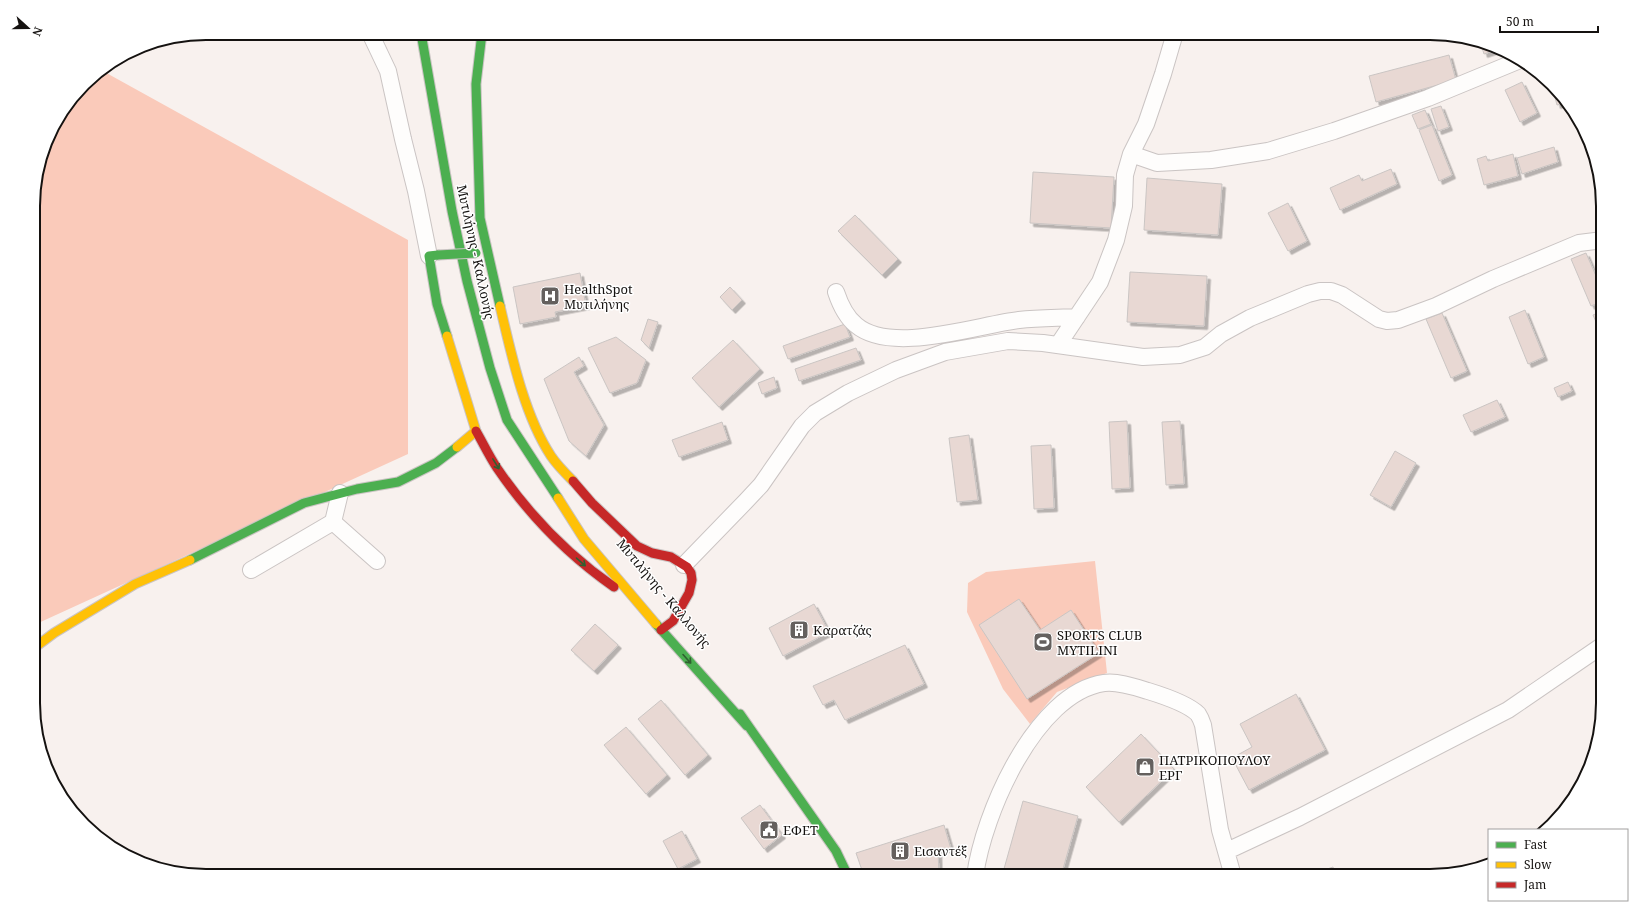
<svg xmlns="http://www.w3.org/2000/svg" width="1636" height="909" viewBox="0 0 1636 909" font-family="'Noto Serif',serif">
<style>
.green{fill:#facaba}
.building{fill:#e8d8d3;stroke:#cac5c3;filter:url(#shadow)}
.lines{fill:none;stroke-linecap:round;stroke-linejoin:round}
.street-casing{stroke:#cac4c3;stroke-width:18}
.fast-casing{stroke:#cac4c3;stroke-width:11}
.slow-casing{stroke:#cac4c3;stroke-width:11}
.jam-casing{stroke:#cac4c3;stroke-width:11}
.street{stroke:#fefdfc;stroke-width:16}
.fast{stroke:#4caf50;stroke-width:9}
.slow{stroke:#ffc107;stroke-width:9}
.jam{stroke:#c62828;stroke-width:9}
.fast-bridge-casing{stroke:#cac4c3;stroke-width:11;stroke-linecap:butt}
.fast-bridge{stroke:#4caf50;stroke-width:9}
.oneway{stroke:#306030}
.labels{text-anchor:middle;stroke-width:3;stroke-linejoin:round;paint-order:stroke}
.street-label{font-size:13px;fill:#151210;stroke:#fff}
.poi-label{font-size:13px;fill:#151210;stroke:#fff;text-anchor:start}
.rim{fill:none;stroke:#151210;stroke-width:2}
</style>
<defs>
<filter id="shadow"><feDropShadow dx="3.5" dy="3.5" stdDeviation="0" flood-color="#0004"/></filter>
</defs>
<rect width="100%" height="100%" fill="#f8f1ee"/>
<path class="green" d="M101,70l307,170v214l-374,171v-442l17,-54 41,-53z
M1095,561l12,112 -50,19 -27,32 -27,-35 -36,-77 1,-29 18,-11z"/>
<path class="building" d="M1480,41l19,8 -15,5z
M1449,55l7,25 -80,22 -7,-26z
M1522,82l15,31 -17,9 -15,-32z
M1553,90l13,13 -9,2z
M1441,106l8,21 -11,4 -7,-22z
M1425,110l6,14 -13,5 -6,-14z
M1432,125l20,50 -13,6 -20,-51z
M1554,147l4,15 -36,12 -5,-16z
M1513,154l5,22 -34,9 -7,-26 9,-3 2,5z
M1391,169l6,15 -57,26 -10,-22 29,-13 3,6z
M1033,172l81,5 -3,51 -81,-5z
M1147,178l75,6 -4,51 -74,-5z
M1288,203l19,38 -19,10 -20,-38z
M855,215l43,44 -16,16 -44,-44z
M1586,253l17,39v9l-12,5 -20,-47z
M1130,272l77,4 -3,50 -77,-4z
M580,273l6,33 -31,6 1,5 -36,7 -7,-37z
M730,287l12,13 -10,10 -12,-13z
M1525,310l19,47 -16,7 -19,-47z
M1603,311v27l-10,-23z
M1442,313l25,58 -16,7 -25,-59z
M648,319l10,3 -9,26 -8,-8z
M845,324l5,13 -62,22 -5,-13z
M616,337l30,23 -9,23 -27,10 -22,-45z
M733,340l27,29 -41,38 -27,-29z
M856,348l5,12 -62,21 -4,-12z
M579,357l5,9 -10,6 30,53 -18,31 -17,-15 -25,-62z
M774,377l3,11 -15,6 -4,-11z
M1568,382l4,9 -14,6 -4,-9z
M1497,400l8,17 -34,15 -8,-17z
M1127,421l3,67 -18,1 -3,-67z
M1180,421l4,63 -18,1 -4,-63z
M722,422l6,18 -49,17 -7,-17z
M969,435l9,65 -21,2 -8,-64z
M1051,445l3,63 -20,1 -3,-63z
M1395,451l21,12 -25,44 -21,-12z
M1019,599l21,31 31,-20 28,43 -72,46 -48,-74z
M814,604l15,28 -46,24 -14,-28z
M595,624l23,21 -24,26 -23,-21z
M905,645l19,39 -79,36 -11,-20 -11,5 -10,-19z
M1296,694l29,56 -76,40 -17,-32 20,-11 -12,-23z
M661,700l47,55 -23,20 -47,-56z
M626,727l41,48 -21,19 -42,-49z
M1141,734l33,35 -55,53 -33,-35z
M1023,801l55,15 -17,60h-59z
M760,805l22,30 -18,14 -23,-31z
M944,825l7,24h-13l1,27h-75l-8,-23z
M682,831l15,28 -19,10 -15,-28z
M1333,867l3,9h-29z"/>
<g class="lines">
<defs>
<path id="street" d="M370,33l18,38 15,68 13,52 13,65
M1131,154l26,9 54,-3 57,-9 66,-20 94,-33 92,-38
M836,292c4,12 10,25 20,33 35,30 121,0 163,-5 19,-2 39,-2 58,-3
M1058,345l42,-63 16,-42 8,-34 1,-31 6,-21 15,-30 17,-50 12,-41
M340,493l-7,29 44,39
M684,565l62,-64 15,-16 41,-59 13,-13 33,-20 48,-23 49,-18 63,-11 35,2 100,14 37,-2 25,-8 16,-13 29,-16 58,-24 12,-3h11l11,4 37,24 8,2 11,-1 38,-14 57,-27 86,-36 24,-3
M251,570l82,-48
M1227,851l73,-34 208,-107 95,-65
M975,876c8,-61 60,-183 129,-193 14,-2 31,4 44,8 13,4 40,13 50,23 2,3 4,8 5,11l17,105 13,46"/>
<path id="fast" d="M421,33l31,178 15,70 23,87 17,52 51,78
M482,33l-6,51 4,134 20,88
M438,255l-9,1 8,48 10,32
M190,560l114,-57 53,-14 41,-7 38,-19 21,-16
M656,624l91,102
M740,714l96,137 12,25"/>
<path id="slow" d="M500,306c11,47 24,109 51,150 6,9 14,17 22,25
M447,336l29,95 -19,16
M558,498l26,41 72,85
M34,648l20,-15 81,-49 55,-24"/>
<path id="jam" d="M476,431c7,12 13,25 21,37 32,47 71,87 117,119
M573,481l19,22 45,43 15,7 19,4 16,10 4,6 1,7 -3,13 -16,28 -12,9"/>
</defs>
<use href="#street" class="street-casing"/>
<use href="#fast" class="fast-casing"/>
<use href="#slow" class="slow-casing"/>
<use href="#jam" class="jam-casing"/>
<use href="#street" class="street"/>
<use href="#fast" class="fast"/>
<use href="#slow" class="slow"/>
<use href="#jam" class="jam"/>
<defs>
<path id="fast-bridge" d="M438,255l38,-2"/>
</defs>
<use href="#fast-bridge" class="fast-bridge-casing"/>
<use href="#fast-bridge" class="fast-bridge"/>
</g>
<defs><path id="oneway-shaft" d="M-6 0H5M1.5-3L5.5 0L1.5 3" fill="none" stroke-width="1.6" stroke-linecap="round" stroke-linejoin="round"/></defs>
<g class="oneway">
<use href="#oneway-shaft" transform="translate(496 464) rotate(58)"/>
<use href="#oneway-shaft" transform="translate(581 562) rotate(41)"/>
<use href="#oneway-shaft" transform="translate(687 659) rotate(48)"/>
</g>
<defs>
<symbol id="hospital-square" viewBox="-11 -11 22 22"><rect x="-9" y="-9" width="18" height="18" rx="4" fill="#64605e" stroke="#fff"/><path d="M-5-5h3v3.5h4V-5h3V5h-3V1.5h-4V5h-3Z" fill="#fff"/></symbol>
<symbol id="building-square" viewBox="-11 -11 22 22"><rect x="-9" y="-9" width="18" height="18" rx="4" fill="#64605e" stroke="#fff"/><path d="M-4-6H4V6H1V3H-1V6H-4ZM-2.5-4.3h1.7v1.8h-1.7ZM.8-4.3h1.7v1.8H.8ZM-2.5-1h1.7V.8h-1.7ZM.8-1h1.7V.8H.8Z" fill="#fff"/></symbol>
<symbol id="stadium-square" viewBox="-11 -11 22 22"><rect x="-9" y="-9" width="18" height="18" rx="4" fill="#64605e" stroke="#fff"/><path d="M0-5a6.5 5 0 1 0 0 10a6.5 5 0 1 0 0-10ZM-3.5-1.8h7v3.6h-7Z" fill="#fff"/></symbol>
<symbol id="shop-square" viewBox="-11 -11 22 22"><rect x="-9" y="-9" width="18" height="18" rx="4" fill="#64605e" stroke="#fff"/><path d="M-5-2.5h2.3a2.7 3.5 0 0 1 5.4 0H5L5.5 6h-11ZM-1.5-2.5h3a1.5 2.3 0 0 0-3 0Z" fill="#fff"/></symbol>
<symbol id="civic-square" viewBox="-11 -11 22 22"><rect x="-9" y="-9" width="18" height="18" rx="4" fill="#64605e" stroke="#fff"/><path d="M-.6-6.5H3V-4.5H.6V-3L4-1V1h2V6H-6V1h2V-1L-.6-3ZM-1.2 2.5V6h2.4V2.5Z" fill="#fff"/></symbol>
</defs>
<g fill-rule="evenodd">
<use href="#hospital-square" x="539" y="285" width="22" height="22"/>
<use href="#building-square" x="788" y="619" width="22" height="22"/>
<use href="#stadium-square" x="1032" y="631" width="22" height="22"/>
<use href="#shop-square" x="1134" y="756" width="22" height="22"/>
<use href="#civic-square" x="758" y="819" width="22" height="22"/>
<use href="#building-square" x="889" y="840" width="22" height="22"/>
</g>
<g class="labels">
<g class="street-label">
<text transform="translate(476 252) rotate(78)" y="5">Μυτιλήνης - Καλλονής</text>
<text transform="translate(664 593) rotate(50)" y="5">Μυτιλήνης - Καλλονής</text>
</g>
<g class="poi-label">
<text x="564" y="294">HealthSpot<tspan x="564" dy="15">Μυτιλήνης</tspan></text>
<text x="813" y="635">Καρατζάς</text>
<text x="1057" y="640">SPORTS CLUB<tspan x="1057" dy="15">MYTILINI</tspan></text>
<text x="1159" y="765">ΠΑΤΡΙΚΟΠΟΥΛΟΥ<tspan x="1159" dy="15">ΕΡΓ</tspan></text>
<text x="783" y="835">ΕΦΕΤ</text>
<text x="914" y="856">Εισαντέξ</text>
</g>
</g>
<path d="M0 0H1636V909H0ZM206 40H1430A166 166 0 0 1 1596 206V703A166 166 0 0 1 1430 869H206A166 166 0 0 1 40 703V206A166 166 0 0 1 206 40Z" fill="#fff" fill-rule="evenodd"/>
<path class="rim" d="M206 40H1430A166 166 0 0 1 1596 206V703A166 166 0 0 1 1430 869H206A166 166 0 0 1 40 703V206A166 166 0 0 1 206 40Z"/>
<rect x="1488" y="829" width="140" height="72" fill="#ffffff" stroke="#a1a09f"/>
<rect x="1496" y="842" width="20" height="6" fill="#4caf50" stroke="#a1a09f"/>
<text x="1524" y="849" font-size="12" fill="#151210">Fast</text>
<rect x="1496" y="862" width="20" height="6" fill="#ffc107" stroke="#a1a09f"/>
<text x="1524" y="869" font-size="12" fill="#151210">Slow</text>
<rect x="1496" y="882" width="20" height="6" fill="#c62828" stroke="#a1a09f"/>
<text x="1524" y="889" font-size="12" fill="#151210">Jam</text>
<g transform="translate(28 28) rotate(111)" stroke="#ffffff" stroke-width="3" paint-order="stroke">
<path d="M0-3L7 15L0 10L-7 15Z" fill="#151210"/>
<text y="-6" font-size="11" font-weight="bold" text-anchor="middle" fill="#151210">N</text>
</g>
<path d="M1500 26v6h98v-6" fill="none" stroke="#151210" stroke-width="2"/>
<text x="1506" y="26" font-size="12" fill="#151210" stroke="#ffffff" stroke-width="3" paint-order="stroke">50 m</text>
</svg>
